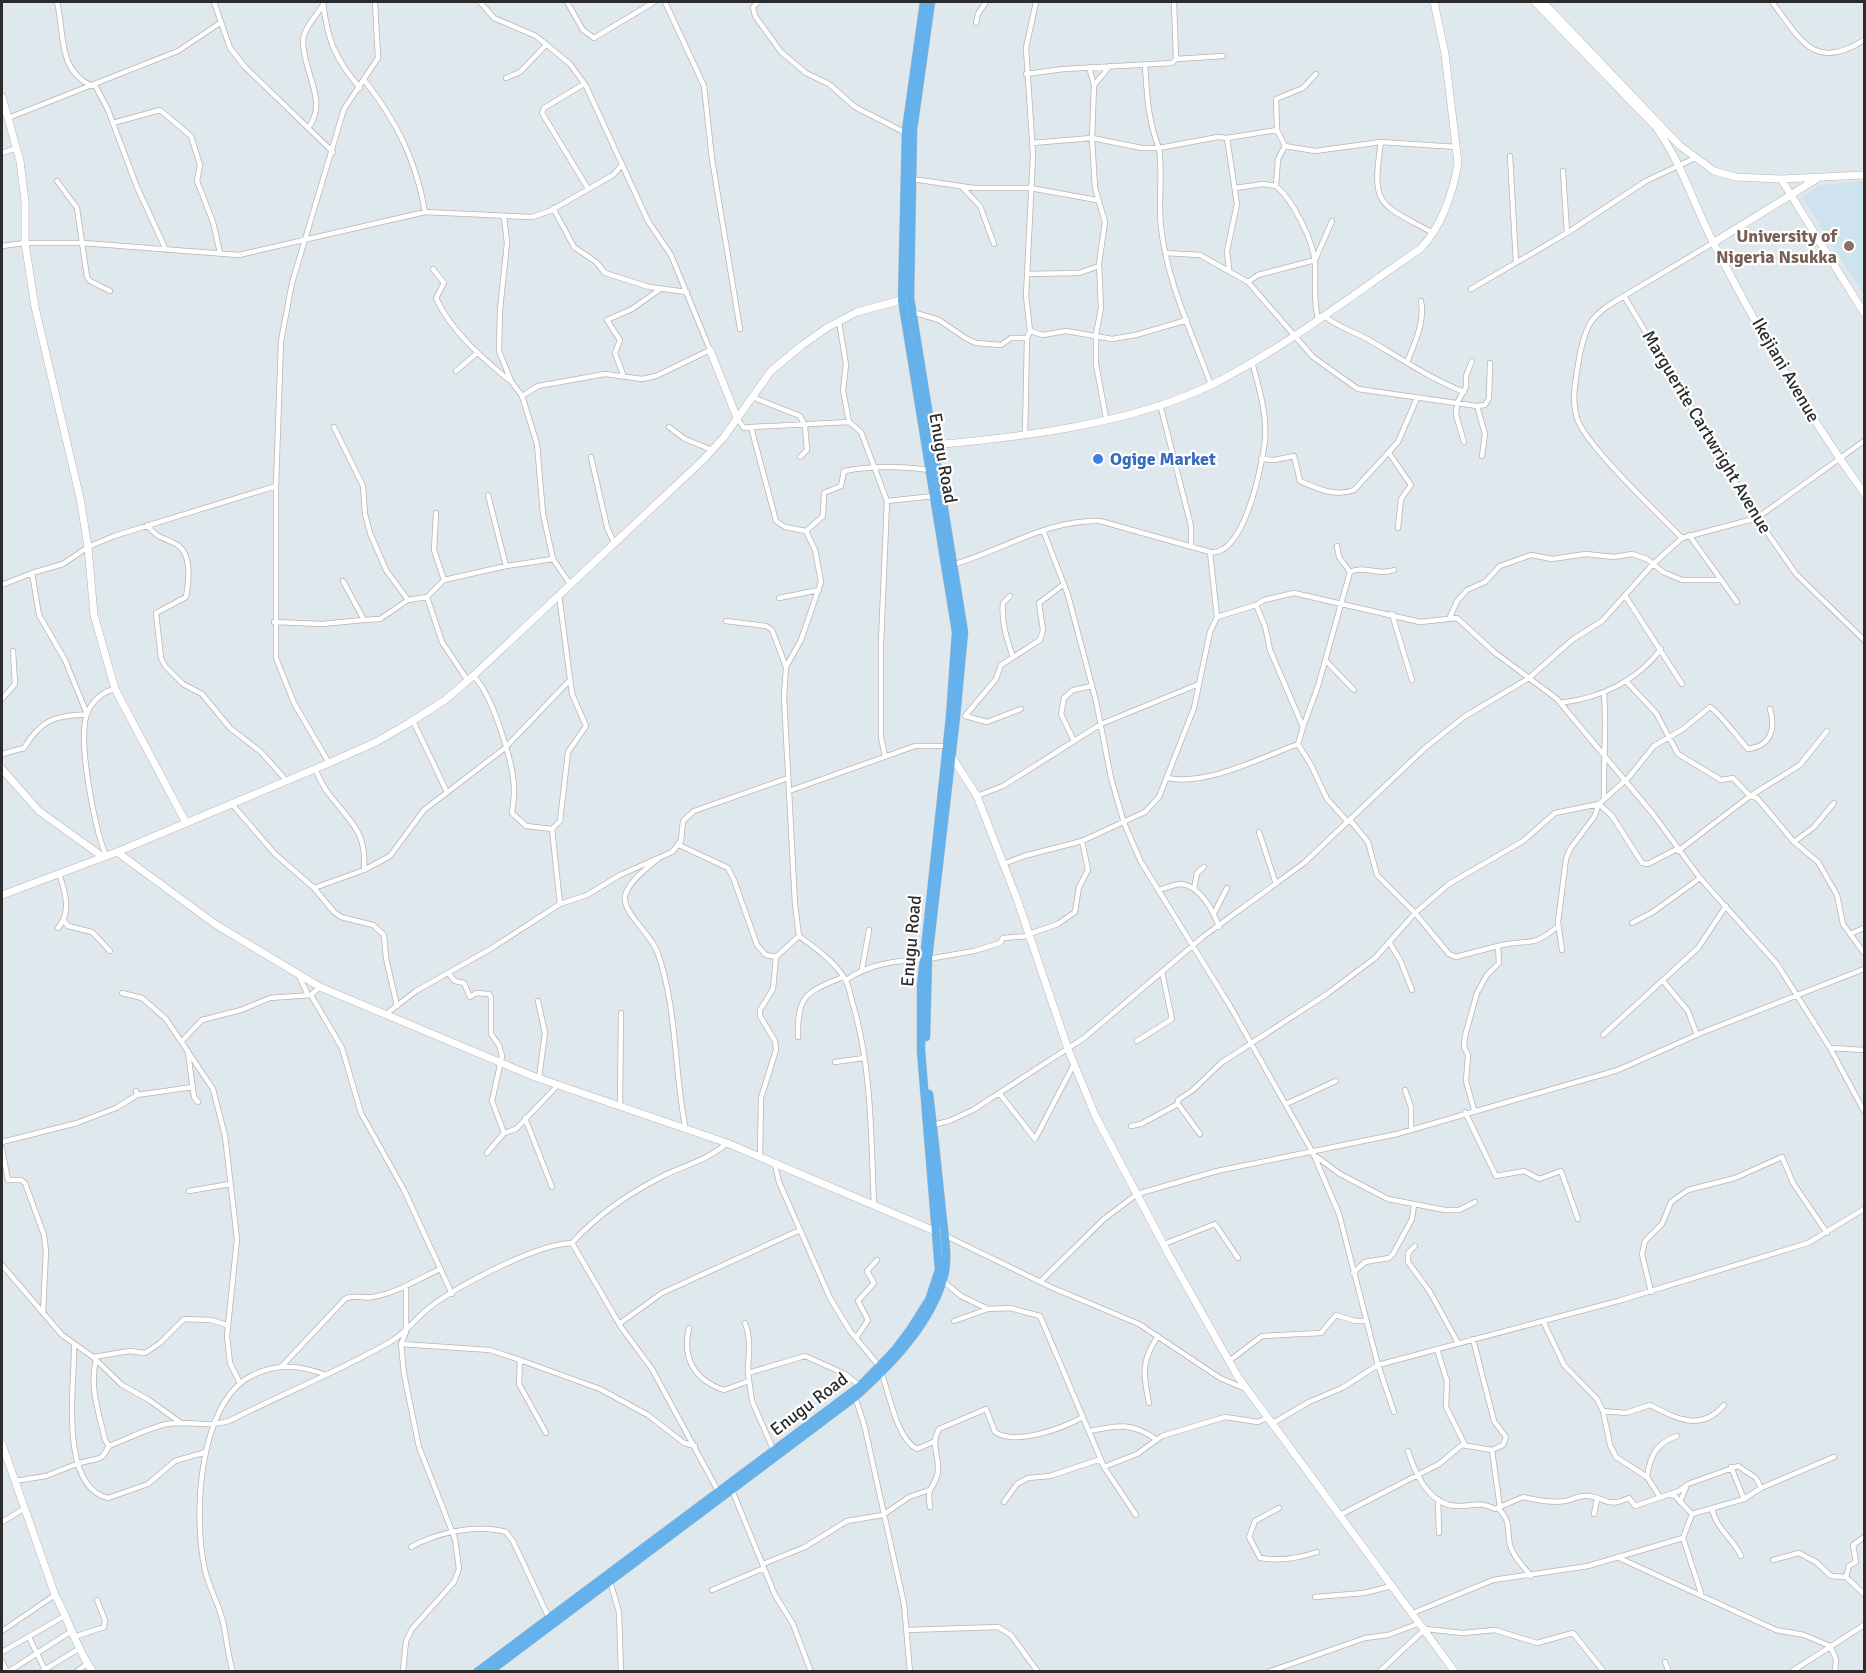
<svg xmlns="http://www.w3.org/2000/svg" width="1866" height="1673" viewBox="0 0 1866 1673" font-family="Signika,sans-serif">
<style>
.education{fill:#cfe3ee}
.lines{fill:none;stroke-linecap:round;stroke-linejoin:round}
.street-casing{stroke:#bcb4af;stroke-width:6}
.secondary-casing{stroke:#bcb4af;stroke-width:8}
.primary-casing{stroke:#c4c4c4;stroke-width:9}
.street{stroke:#fff;stroke-width:4.5}
.secondary{stroke:#fff;stroke-width:7}
.primary{stroke:#64b1ec;stroke-width:8}
.education-dot{fill:#8d6e63;stroke:#fff;stroke-width:2}
.shop-dot{fill:#3f7fe0;stroke:#fff;stroke-width:2}
.labels{text-anchor:middle;stroke-width:4.5;stroke-linejoin:round;paint-order:stroke}
.education-label{font-size:18px;font-weight:bold;fill:#785e54;stroke:#fff;text-anchor:end}
.street-label{font-size:18px;fill:#2c2c2c;stroke:#fff}
.shop-label{font-size:18px;font-weight:bold;fill:#366cbe;stroke:#fff;text-anchor:start}
</style>
<rect width="100%" height="100%" fill="#dfe9ed"/>
<path class="education" d="M1864,181v115l-62,-99 18,-12z"/>
<g class="lines">
<defs>
<path id="street" d="M57,2c8,32 0,68 35,84
M214,2l16,46 15,19 88,85
M323,2c4,37 12,57 37,86
M480,2l14,16 42,18 34,28 16,22 62,135 23,34 39,95 -54,26 -14,3 -37,-5 -67,12 -16,10
M567,2l16,28 11,8 60,-36
M665,2l39,84 8,73 28,170
M758,2l-5,5 2,9 26,36 25,21 23,11 26,23 51,26
M1772,2c29,38 42,70 92,38
M976,23l2,-9 8,-12
M1176,59l47,-3
M1145,66c2,29 3,55 14,82l59,-11 9,1 10,66 -10,47 2,18
M1089,67l5,18 -2,53 3,50 10,34 -6,42 2,44 -5,27v29l10,54
M1026,74l38,-5 108,-6 4,-4 -2,-57
M506,78l14,-6 26,-27
M365,81c32,41 51,79 60,131
M584,84l-40,24 -2,5 45,74
M95,85l13,25 29,77 29,63
M1094,85l16,-19
M8,118l170,-67 42,-28
M113,123l47,-13 31,26 9,29 -3,16 16,41 7,31
M308,128c21,-26 -5,-56 -5,-86 0,-13 13,-26 20,-37
M1277,130l-1,-31 27,-11 13,-14
M1227,138l50,-8 8,16 -7,13 -2,27
M1381,142c-10,66 -2,61 52,91
M1032,143l60,-5 50,10h17c4,26 -1,53 2,79 6,55 31,106 50,158
M1285,146l30,5 66,-9 76,5
M2,153l15,-5
M1510,156l6,107
M1563,171l4,62
M912,179l62,9h56l67,12
M57,181l20,27 10,69 3,4 20,10
M962,187l18,19 14,38
M1235,188l28,-4 13,2c17,14 38,56 39,78 1,19 -2,36 3,55
M553,208l21,39 22,15 9,11 44,14 38,5
M504,217l3,26 -7,67 -1,41 12,30 11,15 15,48 6,70 10,45 17,25
M1713,243l-89,53 133,222 39,56 68,66
M2,246l23,-3h58l156,12 186,-43 107,5 18,-6 63,-36 8,-9
M1165,253l35,2 48,27 65,75 45,32 119,17 8,-1 4,-7 1,-35
M433,269l11,14 -8,15c15,33 45,59 73,82
M1027,274l52,-1 20,-7
M1248,282l10,-7 57,-15 17,-39
M1471,289l96,-56 79,-52 49,-23
M1624,296c-32,19 -38,25 -45,63 -3,19 -8,40 -2,59 7,26 83,97 105,120
M912,312l27,8 28,19 9,4 25,2 10,-7h16
M1323,315c14,12 30,16 46,25 31,18 62,39 95,52
M839,321l7,44 -3,25 6,32
M1030,331l13,4 23,-4 46,8 24,-4 51,-15
M1407,362c8,-19 18,-41 14,-61
M456,371l21,-18
M624,377l-9,-24 5,-13 -13,-20 25,-11 27,-19
M752,397l48,19 5,10 2,24 -7,7
M1160,404l31,122v20
M1477,406l8,28 -3,22
M737,418l7,10 7,-1 25,94 9,6 21,4 9,19 6,32 -20,58 -15,27 -2,30 11,207 4,32c16,12 38,27 47,45 4,8 5,18 8,27 18,63 17,132 20,197
M334,427l29,59 2,28 5,19 16,37 22,30
M669,427l16,12 27,11
M751,427l98,-5 12,10 26,69 -6,142v94l4,20
M1025,436l2,-98 3,-7 -4,-35 7,-141 -7,-107 10,-46
M1864,441l-107,77 -75,20 -29,26 -51,57 -30,19 -43,38 28,21 96,115 47,64 77,86 53,84 34,63
M1464,442l-8,-27 1,-12 9,-16v-11l6,-15
M1389,453l22,32 -10,14 -3,29
M591,457l16,70 7,16
M1261,459l13,1 20,-4 6,25c18,8 35,16 54,9l44,-48 19,-44
M488,495l18,71
M887,501l47,-5
M436,513l-2,37 10,30
M147,525c9,12 14,12 27,18 19,9 15,37 12,54l-30,16 5,45 4,8 18,18 19,10 28,34 31,24 25,28
M1043,530l25,65 28,106 15,77 13,45 17,39 89,144 83,147 26,61 39,151 16,47
M806,531l17,-15 1,-23 17,-7 3,-15c30,-6 57,-5 86,-1
M1689,535l48,67
M1337,546l2,11 11,15
M952,565c49,-14 96,-46 148,-44l110,31c34,5 52,-86 55,-112 2,-26 -6,-53 -13,-78
M343,581l21,39 16,-1 28,-19 19,-3
M2,585l30,-12 31,-9 25,-17 26,-11 162,-50
M559,595l13,99 14,32 -18,26 -8,69 -8,8 8,75
M1010,596l-7,7c-2,18 4,37 10,54
M1626,597l56,87
M779,598l40,-8
M1256,605l9,21 5,24 33,77 -5,17 13,21 16,34 21,23
M1392,614l20,66
M1450,617l7,-16 10,-11 18,-8 15,-16 31,-11 21,4 34,-5 28,3 18,-3 15,5 16,13 19,8h39
M726,621l40,5 6,4 14,37
M274,622l48,2 42,-4
M1325,660l29,30
M473,676c19,16 41,89 41,114 0,8 -1,16 -2,23l14,13 26,3
M468,681l-26,-39 -15,-45 17,-17 62,-14 47,-7
M1626,681l30,32 22,41 43,26 12,-2 17,18 7,2 37,44 24,20 19,33 6,29 21,29
M2,699l13,-15 -2,-33
M1560,703c40,-5 76,-21 101,-54
M965,716l31,-37 5,-14 39,-25 3,-10 -4,-27 25,-19
M965,716l22,6 34,-13
M413,721l34,71
M1303,727l15,-41 32,-114c13,-7 30,4 44,-2
M1074,741l-13,-27 3,-16 9,-8 19,-4
M2,754l22,-6c18,-30 30,-31 63,-34l-22,-54 -26,-45 -7,-42
M329,763l-35,-60 -18,-45v-172l5,-145 11,-58 52,-174 34,-51 -3,-56
M315,769c4,8 8,18 14,25 21,28 38,37 35,76
M1167,778c40,8 93,-20 131,-34
M789,791l126,-45h32
M977,796l26,-10 98,-62 98,-40
M1604,798c-1,-35 3,-69 0,-104
M231,803l44,51 39,34 20,24 7,5 32,8 11,10 2,23 11,48
M1599,804l13,12 30,47 6,1 29,-15
M1350,820l18,22 9,33 38,38 34,41 7,3c15,-4 30,-8 46,-12 27,-6 30,3 55,-18
M1259,832l17,52
M1794,842l20,-15 20,-24
M679,845l49,23 6,12 23,65 9,10 10,2
M1678,851l72,-55 50,-31 27,-34
M106,856c-11,-28 -30,-118 -18,-145 6,-12 14,-19 27,-22
M658,859c-11,9 -29,22 -33,37 -3,16 27,40 32,55 20,55 17,117 28,175
M1003,864l21,-8 58,-15 63,-29 14,-15 35,-89 16,-76 7,-15 -7,-65
M314,888l50,-18 26,-14 34,-46 81,-62 65,-68
M1194,889l3,-16 7,-6
M1159,890c6,-2 16,-6 23,-6 18,2 32,28 37,43
M1214,913l13,-25
M64,921l4,5 24,6 18,19
M1632,923l21,-11 47,-34
M58,928c14,-16 7,-36 1,-55
M1029,934l29,-10 17,-12 4,-25 9,-17 -6,-29
M1850,934l14,-6
M1389,942l11,18 12,30
M1562,950l-4,-28 8,-63 4,-10 24,-32 5,-13 30,-27 25,-31 29,-17 27,-22c7,3 30,33 38,42 23,-3 28,-20 22,-40
M928,959l46,-8 26,-8 3,-5 26,-2
M862,969l7,-39
M449,974l6,7 9,2 6,14 6,-4 13,1 2,3v37l8,11 3,11 -10,45 12,32
M299,976l9,19
M846,980c23,-16 48,-19 76,-21
M1663,981l25,30 9,24
M122,993l20,5 24,21 47,70 12,47 12,103 -10,97 3,27 10,20
M311,995l31,53 19,65 43,77 48,104
M538,1001l7,32 -6,45
M386,1014l30,-23 76,-43 68,-44 27,-9 33,-20 52,-23 9,-11 2,-20 11,-10 94,-33
M1603,1035l95,-87 28,-42
M798,1037c-1,-43 9,-45 45,-60
M182,1041l20,-21 39,-10 29,-12 41,-3 9,-8
M1137,1041l35,-22 -10,-47
M1830,1048l34,2
M188,1053l6,44 4,5
M835,1062l29,-4
M1405,1090l6,17v22
M136,1091l1,4 56,-8
M1000,1094l35,45 39,-75
M1178,1104l22,30
M1286,1104l50,-23
M620,1106l1,-93
M1474,1110l-8,-29 2,-26 -4,-8 1,-11 12,-43 10,-18 12,-12 -1,-17
M1465,1112l31,64 28,-5 15,8 22,-8 17,48
M525,1118l27,69
M933,1125l16,-4 24,-11 111,-72 120,-102 100,-73 121,-115 39,-31 65,-39 -35,-26 -37,-34 -37,4 -126,-29 -30,7 -8,5 -39,12
M1131,1126l10,-2 37,-20v-4l15,-10 28,-27 106,-69 48,-36 40,-45 34,-29 74,-43 32,-28 44,-9
M2,1142l75,-19 39,-15 21,-13
M2,1149l6,31h13l4,3 19,52 2,16 -3,62
M487,1153l17,-20 12,-4 42,-44
M760,1157l1,-59 15,-48 -1,-9 -15,-25v-6l13,-21 3,-32 23,-21
M1317,1157l23,17 48,25 57,11h14l16,-8
M775,1165l4,17 51,116 20,33 30,36
M189,1191l41,-7
M944,1235l109,53 86,36 81,54 26,11
M572,1243l49,84 31,42 66,122
M1164,1244l51,-20 23,34
M1415,1246l-7,7v9l22,30 28,51
M2,1265l60,70 31,22 29,28 27,15 32,23
M1353,1273l12,-11 24,-4 4,-4 19,-35 2,-14
M943,1281l18,15 27,13 22,-1 30,8 64,151 32,48
M1040,1282l64,-63 33,-25 80,-23 180,-37 221,-64 83,-37 163,-64
M1651,1292l-9,-38 3,-13 17,-17 9,-22 17,-12 47,-12 47,-21 11,26 34,50
M954,1321l34,-12
M1543,1321l21,44 33,34 6,12 7,34 6,12 31,20
M745,1323c7,17 3,31 3,50
M619,1324l43,-31 138,-63
M689,1328c-7,30 5,52 35,62l25,-9
M856,1338l12,-18 -10,-19 16,-18 -7,-12 10,-11
M401,1344l89,6 30,10 80,29 48,26 36,28 11,3
M74,1345c1,38 -16,141 34,153l40,-14 27,-23 31,-9
M1437,1349l10,32 -1,26 19,38
M93,1357l37,-6 15,2 15,-10 24,-24 27,1 16,5
M520,1360l-1,24 27,49
M1229,1361l33,-25 59,-3 15,-18 19,6h11
M281,1367l64,-68c9,-5 18,0 28,-2 23,-4 46,-18 67,-28
M882,1374c7,20 15,65 35,75l16,-7
M855,1397l9,27 40,180 6,68
M1149,1403c-6,-29 -8,-42 9,-67
M1603,1411l23,2 24,-8c27,14 51,27 74,0
M1271,1424l38,-22 33,-14 36,-23 240,-64 190,-58 56,-34
M1089,1431c29,-6 43,-9 68,9
M109,1446c18,-7 39,-18 58,-22 22,-4 39,4 62,-3 53,-27 109,-49 161,-79 14,-8 22,-19 34,-30 28,-24 112,-68 148,-69 25,-28 56,-49 89,-66 23,-12 46,-16 66,-34
M773,1449l-21,-48 -4,-28 57,-17 40,18 15,12
M1492,1450l8,58
M1408,1451c7,22 22,56 51,55 17,0 19,-5 36,3l28,-12c14,3 27,6 42,4 8,-1 15,-7 24,-5 20,3 17,12 40,2l6,8 44,-15 9,-7 50,-18 18,12 5,10
M1104,1467l33,-13 25,-18 63,-19 33,5 9,-4
M1731,1467l13,32
M15,1481l31,-5 33,-13 18,-4 6,-3 6,-10 -4,-6c-6,-28 -16,-52 -9,-81
M732,1490l43,105 18,29 18,48
M1671,1495l4,1 17,18
M1660,1497l-13,-20c3,-21 9,-34 30,-41
M1438,1499l1,34
M1004,1502l13,-18 11,-6 22,-2 51,-17
M1680,1502l7,-17
M930,1507c-3,-21 2,-16 7,-31 5,-16 -8,-30 2,-47l47,-20 9,23c21,14 68,-4 88,-15
M1279,1508l-24,13 -6,16 11,21c20,3 37,1 57,-6
M1498,1508c16,17 7,23 13,40 4,11 13,19 20,28
M1712,1508c3,20 21,30 29,48
M1594,1514l3,-15
M1692,1514l52,-15 17,-11 73,-31
M1692,1514l-9,24 18,55
M1340,1515l99,-51 23,-19 30,5 11,-5 3,-8 -12,-16 -21,-82
M2,1522l23,-14
M411,1547c27,-15 65,-23 95,-15l7,9 36,77
M1617,1557l159,73 28,5 26,11 6,13 -1,13
M1773,1560l26,-7 17,9 15,14 15,1 18,17
M763,1564l42,-17 42,-26 36,-6 26,-18 20,-7
M1846,1577l3,-11 7,-4 -3,-17 11,-8
M610,1581l9,31 2,60
M712,1590l52,-22
M1315,1597l49,-4 28,-7
M1413,1613l80,-33 95,-14 95,-28
M906,1630l92,-3 13,8 27,37
M2,1631l53,-36
M29,1637l17,35
M74,1637l30,-10 1,-7 -8,-20
M2,1652l64,-37
M2,1662l5,10
M1665,1662l4,10
M8,1672l62,-40
M41,1672l39,-24
M76,1672l11,-8
M233,1672c-5,-16 -6,-30 -9,-45 -3,-20 -15,-38 -19,-57 -12,-52 -7,-166 46,-194 26,-13 49,-11 75,-1
M403,1672l3,-31 6,-12 42,-47 5,-13 -4,-30 -36,-92 -15,-73 -3,-30 5,-12v-46
M1268,1672l97,-34 23,-3 32,-12
M1379,1672l46,-43 38,4 32,-3 42,13 36,-10 31,39
M1791,1672l73,-47"/>
<path id="secondary" d="M1535,2l120,124c26,35 39,79 59,118 44,86 94,171 150,249
M1543,2l136,143 35,26 22,6 45,2 83,-4
M2,97l18,64 5,41v41l10,64 45,191 8,49 6,68 21,74 70,132
M1781,179l83,134
M1713,243l105,-65
M710,350l27,68
M933,445c89,-8 199,-21 280,-61 73,-37 139,-89 207,-135 21,-21 33,-56 38,-86l-13,-109 -11,-52
M948,756l4,1 25,39 40,103 51,150 27,66 74,140 69,122 217,295
M2,769l37,42 64,46
M117,852l98,72 105,63 215,90 192,66 210,89
M2,895l115,-43 212,-89 47,-21 33,-19 36,-23 28,-24 230,-216 21,-23 47,-66 30,-25 27,-19 29,-15 48,-13
M2,1444l53,151c14,25 21,53 38,77"/>
<path id="primary" d="M926,1037l2,-78 28,-242 8,-85 -54,-334 3,-168 18,-128
M477,1672l383,-286 35,-36 15,-20 19,-30 10,-30 -18,-219v-65l29,-269 6,-85 -54,-332 4,-170 18,-128
M489,1672l366,-275c36,-32 76,-73 89,-121 5,-19 0,-44 -2,-64 -4,-39 -8,-79 -13,-118"/>
</defs>
<use href="#street" class="street-casing"/>
<use href="#secondary" class="secondary-casing"/>
<use href="#primary" class="primary-casing"/>
<use href="#street" class="street"/>
<use href="#secondary" class="secondary"/>
<use href="#primary" class="primary"/>
</g>
<circle class="education-dot" cx="1849" cy="246" r="6"/>
<circle class="shop-dot" cx="1098" cy="459" r="6"/>
<g class="labels">
<g class="education-label">
<text x="1837" y="242">University of<tspan x="1837" dy="21">Nigeria Nsukka</tspan></text>
</g>
<g class="street-label">
<text transform="translate(1786 370) rotate(60)" y="6">Ikejiani Avenue</text>
<text transform="translate(1707 432) rotate(59)" y="6">Marguerite Cartwright Avenue</text>
<text transform="translate(943 458) rotate(80)" y="6">Enugu Road</text>
<text transform="translate(911 941) rotate(-85)" y="6">Enugu Road</text>
<text transform="translate(809 1404) rotate(-37)" y="6">Enugu Road</text>
</g>
<g class="shop-label">
<text x="1110" y="465">Ogige Market</text>
</g>
</g>
<rect width="1866" height="1673" fill="none" stroke="#2c2c2c" stroke-width="6"/>
</svg>
